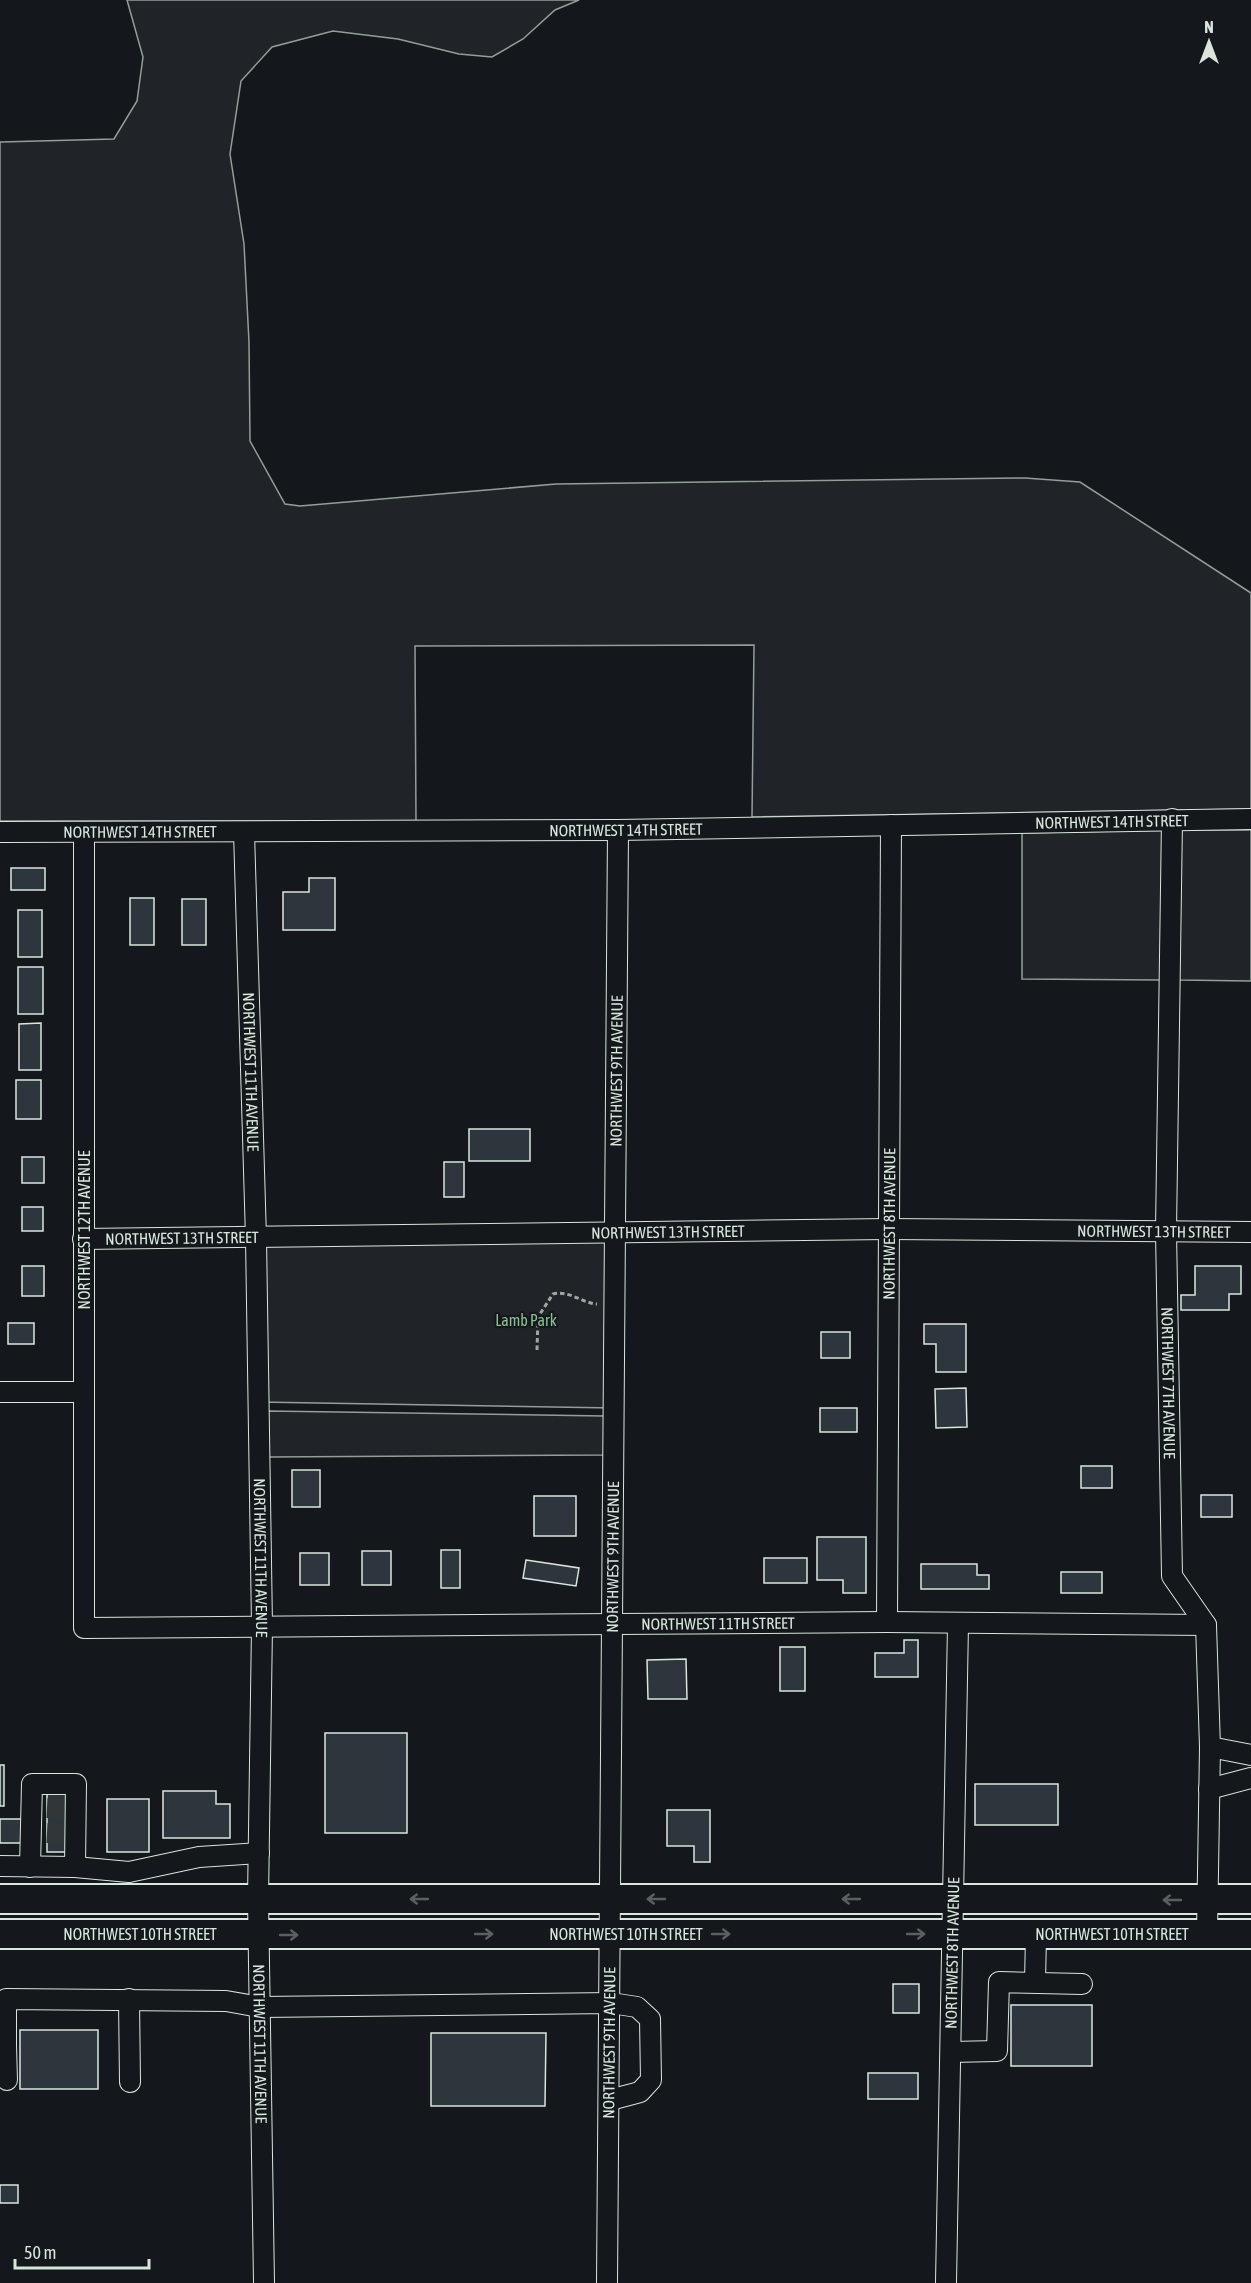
<svg xmlns="http://www.w3.org/2000/svg" width="1251" height="2283" viewBox="0 0 1251 2283" font-family="'Asap Condensed',sans-serif">
<style>
.green{fill:#202428;stroke:#939e99;stroke-width:1.5}
.building{fill:#2c363c;stroke:#d8e6dc;stroke-width:1.5}
.lines{fill:none;stroke-linecap:round;stroke-linejoin:round}
.minor-tunnel{stroke:#313739;stroke-width:20;stroke-dasharray:20 10;stroke-linecap:butt}
.minor-casing{stroke:#d8e6dc;stroke-width:22}
.highway-casing{stroke:#d8e6dc;stroke-width:32}
.path{stroke:#9da8a2;stroke-width:3;stroke-dasharray:4.5 3;stroke-linecap:butt}
.minor{stroke:#14181c;stroke-width:20}
.highway{stroke:#14181c;stroke-width:28}
.oneway{stroke:#59605f}
.labels{text-anchor:middle;stroke-width:4.5;stroke-linejoin:round;paint-order:stroke}
.street-label{font-size:16px;fill:#d8e6dc;stroke:#14181c}
.park-label{font-size:16px;fill:#8ac095;stroke:#14181c}
</style>
<rect width="100%" height="100%" fill="#14181c"/>
<path class="green" d="M127,0h452l-24,10 -32,29 -31,18 -33,-3 -61,-15 -65,-8 -61,16 -31,34 -11,73 14,90 5,98 1,99 35,63 15,2 256,-22 469,-6 55,4 171,111v216l-499,8 2,-172 -339,1 1,175h-416v-679l114,-3 23,-38 6,-44z
M1163,830l-3,150 -138,-1v-146z
M1181,830h70v151l-72,-1z
M614,1232l-1,176 -355,-6 -2,-164z
M268,1411l336,5v39l-335,2z"/>
<path class="building" d="M11,868h34v22h-34z
M309,878h26v52h-52v-38h26z
M130,898h24v47h-24z
M182,899h24v46h-24z
M18,910h24v47h-24z
M18,967h25v47h-25z
M41,1023v47h-22v-46z
M16,1080h25v39h-25z
M469,1129h61v32h-61z
M22,1157h22v26h-22z
M444,1162h20v35h-20z
M22,1207h21v24h-21z
M22,1266h22v30h-22z
M1195,1266h46v28h-12v16h-48v-15h14z
M8,1323h26v21h-26z
M924,1324h42v48h-30v-28h-12z
M821,1332h29v26h-29z
M966,1388l1,39 -31,1 -1,-39z
M820,1408h37v24h-37z
M1081,1466h31v22h-31z
M292,1470h28v37h-28z
M1201,1495h31v22h-31z
M534,1496h42v40h-42z
M817,1537h49v56h-23v-13h-26z
M441,1550h19v38h-19z
M362,1551h29v34h-29z
M300,1553h29v32h-29z
M764,1558h43v25h-43z
M526,1560l53,8 -3,18 -53,-8z
M921,1564h56v11h12v14h-68z
M1061,1572h41v21h-41z
M904,1640h14v37h-43v-24h29z
M780,1647h25v44h-25z
M686,1659l1,40h-39l-1,-39z
M325,1733h82v100h-82z
M0,1765h4v41h-4z
M975,1784h83v41h-83z
M163,1791h53v13h14v34h-67z
M47,1793h19v59h-19z
M107,1799h42v53h-42z
M667,1810h43v52h-16v-16h-27z
M0,1819h23v24h-23z
M893,1984h26v29h-26z
M1011,2005h81v61h-81z
M20,2030h78v59h-78z
M431,2033h115l-1,73h-114z
M868,2073h50v26h-50z
M0,2185h18v18h-18z"/>
<g class="lines">
<path class="minor-tunnel" d="M47,1808l19,1
M47,1833l19,1"/>
<defs>
<g id="minor">
<path id="s1" d="M1172,819l-6,412 6,345 34,49 4,122 -3,187"/>
<path id="s2" d="M0,832l618,-2 633,-11"/>
<path id="s3" d="M84,832v796l803,-6 319,3"/>
<path id="s4" d="M244,832l12,406 6,388 -4,273 6,384"/>
<path id="s5" d="M83,1239l805,-10 363,3"/>
<path d="M0,1392h84"/>
<path id="s6" d="M887,1622l4,-797"/>
<path d="M1210,1747l41,8"/>
<path d="M1209,1789l42,-11"/>
<path d="M0,1866l75,1 54,5 70,-15 60,-4"/>
<path d="M30,1867l2,-83h44l-1,83"/>
<path d="M1035,1982l1,-46"/>
<path d="M129,1999l1,83"/>
<path d="M0,2045h6v-46l220,2 34,6 351,-4 26,4 13,12 1,61 -11,12 -30,8"/>
<path d="M6,2045l1,35"/>
<path d="M951,2052l46,-1 2,-69 83,2"/>
<path id="s7" d="M607,2283l11,-1453"/>
<path id="s8" d="M946,2283l12,-659"/>
</g>
<g id="highway">
<path d="M0,1899h1251"/>
<path id="s9" d="M0,1934h1251"/>
</g>
</defs>
<use href="#minor" class="minor-casing"/>
<use href="#highway" class="highway-casing"/>
<path class="path" d="M537,1350l1,-33 15,-23c16,-4 29,9 44,10"/>
<use href="#minor" class="minor"/>
<use href="#highway" class="highway"/>
</g>
<defs><path id="oneway-shaft" d="M-6 0H5M1.5-3L5.5 0L1.5 3" fill="none" stroke-width="1.6" stroke-linecap="round" stroke-linejoin="round" transform="scale(1.5)"/></defs>
<g class="oneway">
<use href="#oneway-shaft" transform="translate(419 1899) rotate(-180)"/>
<use href="#oneway-shaft" transform="translate(656 1899) rotate(180)"/>
<use href="#oneway-shaft" transform="translate(851 1899) rotate(180)"/>
<use href="#oneway-shaft" transform="translate(1172 1900) rotate(-180)"/>
<use href="#oneway-shaft" transform="translate(484 1934)"/>
<use href="#oneway-shaft" transform="translate(721 1934)"/>
<use href="#oneway-shaft" transform="translate(916 1934)"/>
<use href="#oneway-shaft" transform="translate(289 1935)"/>
</g>
<g class="labels">
<g class="street-label">
<text dy="6" stroke="none"><textPath href="#s2" startOffset="1112">NORTHWEST 14TH STREET</textPath></text>
<text dy="6" stroke="none"><textPath href="#s2" startOffset="626">NORTHWEST 14TH STREET</textPath></text>
<text dy="6" stroke="none"><textPath href="#s2" startOffset="140">NORTHWEST 14TH STREET</textPath></text>
<text dy="6" stroke="none"><textPath href="#s7" startOffset="1212">NORTHWEST 9TH AVENUE</textPath></text>
<text dy="6" stroke="none"><textPath href="#s4" startOffset="240">NORTHWEST 11TH AVENUE</textPath></text>
<text dy="6" stroke="none"><textPath href="#s6" startOffset="398">NORTHWEST 8TH AVENUE</textPath></text>
<text transform="translate(84 1230) rotate(-90)" y="6">NORTHWEST 12TH AVENUE</text>
<text dy="6" stroke="none"><textPath href="#s5" startOffset="585">NORTHWEST 13TH STREET</textPath></text>
<text dy="6" stroke="none"><textPath href="#s5" startOffset="1071">NORTHWEST 13TH STREET</textPath></text>
<text dy="6" stroke="none"><textPath href="#s5" startOffset="99">NORTHWEST 13TH STREET</textPath></text>
<text dy="6" stroke="none"><textPath href="#s1" startOffset="564">NORTHWEST 7TH AVENUE</textPath></text>
<text dy="6" stroke="none"><textPath href="#s7" startOffset="726">NORTHWEST 9TH AVENUE</textPath></text>
<text dy="6" stroke="none"><textPath href="#s4" startOffset="726">NORTHWEST 11TH AVENUE</textPath></text>
<text dy="6" stroke="none"><textPath href="#s3" startOffset="1430">NORTHWEST 11TH STREET</textPath></text>
<text dy="6" stroke="none"><textPath href="#s9" startOffset="140">NORTHWEST 10TH STREET</textPath></text>
<text dy="6" stroke="none"><textPath href="#s9" startOffset="626">NORTHWEST 10TH STREET</textPath></text>
<text dy="6" stroke="none"><textPath href="#s9" startOffset="1112">NORTHWEST 10TH STREET</textPath></text>
<text dy="6" stroke="none"><textPath href="#s8" startOffset="330">NORTHWEST 8TH AVENUE</textPath></text>
<text dy="6" stroke="none"><textPath href="#s4" startOffset="1212">NORTHWEST 11TH AVENUE</textPath></text>
<text dy="6" stroke="none"><textPath href="#s7" startOffset="240">NORTHWEST 9TH AVENUE</textPath></text>
</g>
<g class="park-label">
<text x="526" y="1326">Lamb Park</text>
</g>
</g>
<g transform="translate(1209 42)" stroke="#14181c" stroke-width="4.5" paint-order="stroke">
<path d="M0-4.5L10 22L0 15L-10 22Z" fill="#d8e6dc"/>
<text y="-9" font-size="16" font-weight="bold" text-anchor="middle" fill="#d8e6dc">N</text>
</g>
<path d="M15 2259v9h134v-9" fill="none" stroke="#d8e6dc" stroke-width="3"/>
<text x="24" y="2259" font-size="18" fill="#d8e6dc" stroke="#14181c" stroke-width="4.5" paint-order="stroke">50 m</text>
</svg>
